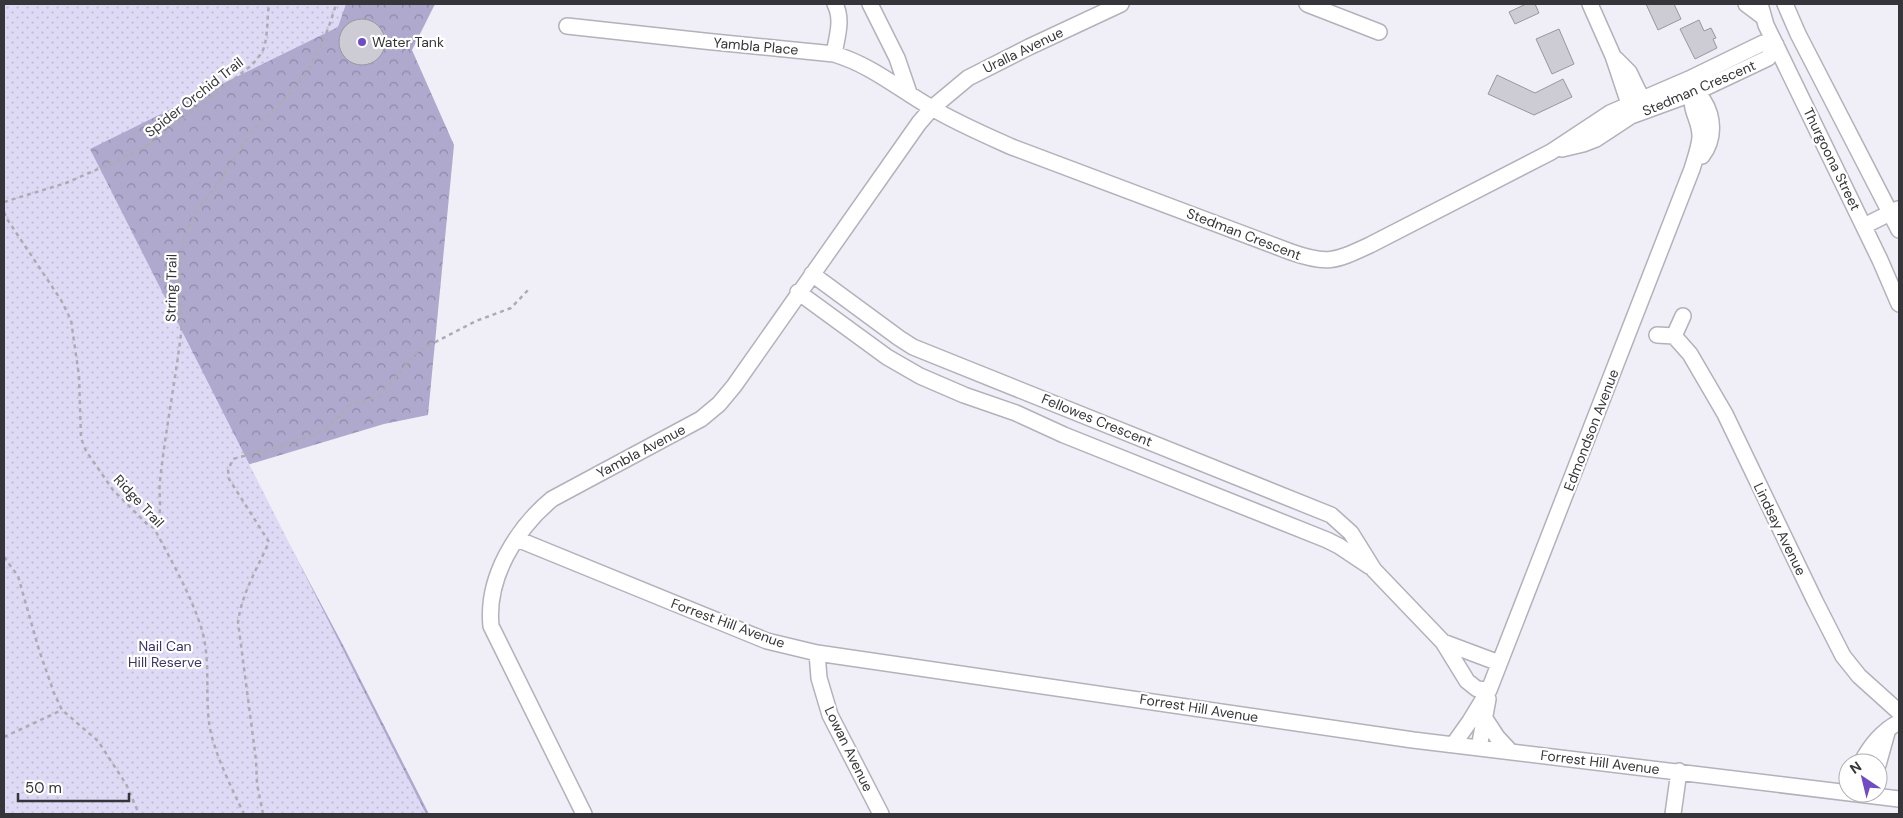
<svg xmlns="http://www.w3.org/2000/svg" width="1903" height="818" viewBox="0 0 1903 818" font-family="'DM Sans',sans-serif">
<style>
.forest{fill:url(#forest-crowns)}
.park{fill:url(#park-dots)}
.building{fill:#cdccd5;stroke:#98979f}
.lines{fill:none;stroke-linecap:round;stroke-linejoin:round}
.minor-casing{stroke:#b3b1ba;stroke-width:18}
.path{stroke:#adacb3;stroke-width:2.5;stroke-dasharray:4 4;stroke-linecap:butt}
.minor{stroke:#fff;stroke-width:15}
.poi-dot{fill:#6f4bc4;stroke:#fff;stroke-width:2}
.labels{text-anchor:middle;stroke-width:4.5;stroke-linejoin:round;paint-order:stroke}
.poi-label{font-size:14px;fill:#363539;stroke:#fff;text-anchor:start}
.street-label{font-size:14px;fill:#363539;stroke:#fff}
.park-label{font-size:14px;fill:#3d3263;stroke:#fff}
</style>
<defs>
<pattern id="forest-crowns" width="20" height="18" patternUnits="userSpaceOnUse" patternTransform="scale(1.25)"><rect width="20" height="18" fill="#afa9ce"/><path d="M2 6a3 3 0 1 1 6 0M12 15a3 3 0 1 1 6 0" fill="none" stroke="#8f8aa8"/></pattern>
<pattern id="park-dots" width="8" height="8" patternUnits="userSpaceOnUse" patternTransform="scale(1.25)"><rect width="8" height="8" fill="#dedaf5"/><path d="M2 2h.1M6 6h.1" fill="none" stroke="#bfbcd3" stroke-width="1.8" stroke-linecap="round"/></pattern>
</defs>
<rect width="100%" height="100%" fill="#f0eff8"/>
<path class="forest" d="M4,4h431l-23,46 42,95 -26,270 -44,9 -137,41 96,180 86,169h-425z"/>
<path class="park" d="M4,4h342l-8,23 -248,122 336,665h-422z"/>
<path class="building" d="M1526,4h9l4,9 -24,11 -6,-12z
M1646,4h28l7,15 -23,11z
M339 42a23 23 0 1 1 46 0a23 23 0 1 1-46 0Z
M1699,20l5,11 7,-3 5,10 -3,1 4,9 -22,11 -15,-30z
M1559,29l15,35 -22,10 -16,-35z
M1497,75l38,18 28,-14 9,18 -38,18 -46,-21z"/>
<g class="lines">
<defs>
<path id="minor" d="M870,4l27,54 12,35
M1307,4l72,28
M1590,4l23,52 16,48 7,7
M1746,4l16,12
M1760,4l6,21 114,235 19,44
M1785,4l13,30 101,196
M567,26l137,15 130,13c39,12 63,34 98,54 25,15 53,27 80,39l279,105c37,13 44,9 79,-7l181,-93 59,-39 79,-34 74,-36 13,2
M834,54c3,-18 9,-34 1,-50
M1616,59l13,13 13,27 -2,8
M1691,85c4,11 7,8 12,15 11,17 12,39 -1,56
M1562,149l21,-5 13,-5 35,-23 63,-23 74,-35 8,-13
M1864,226l34,-17
M812,274l87,64 14,9 418,168 20,18 23,37 69,72 24,39 10,8 12,1
M798,292l89,65 33,19 44,19 52,18 48,22 263,105 12,6 30,20
M1657,335l17,1 16,18 35,60 90,187 28,55 16,20 40,36
M1674,336l9,-20
M517,539l250,102 50,12 596,87 486,59
M1443,642l56,21
M817,653l2,25 11,37 51,99
M1484,717l13,20 14,15
M1453,745l17,-24 19,-31 203,-521c3,-10 7,-21 8,-31 1,-19 -12,-27 -6,-45
M1479,748l9,-49
M1861,763c10,-18 20,-31 38,-41
M1878,765l10,-36
M584,814l-93,-188c-5,-48 25,-97 61,-127l149,-80 18,-15 15,-18 185,-263 13,-15 36,-30 61,-31 92,-43
M1673,814l6,-43"/>
</defs>
<use href="#minor" class="minor-casing"/>
<path class="path" d="M4,202l62,-19 55,-24 31,-16 100,-78c3,-4 7,-8 10,-13 6,-11 5,-34 7,-48
M4,212l3,7 54,81 10,20 8,56 2,62 5,13 27,39 34,34 7,4c17,32 36,65 47,99 10,31 4,64 8,95 3,27 23,67 35,92
M154,528c10,-14 4,-31 6,-47 5,-47 14,-93 20,-139 5,-34 -6,-69 4,-102 8,-26 21,-39 37,-61 11,-15 19,-33 31,-47 15,-18 33,-32 47,-50 18,-23 29,-50 37,-78
M4,557l14,19 21,74 15,43 8,17 36,31 28,43 13,30
M4,737l58,-27
M263,814l-6,-30 -1,-24 -18,-138c4,-29 19,-53 31,-80l-40,-63 -1,-9 5,-11 65,-18 27,-12 26,-24 28,-9 39,-45 58,-30 35,-13 18,-19"/>
<use href="#minor" class="minor"/>
</g>
<circle class="poi-dot" cx="362" cy="42" r="5"/>
<g class="labels">
<g class="poi-label">
<text x="372" y="47">Water Tank</text>
</g>
<g class="street-label">
<text transform="translate(756 46) rotate(5)" y="5">Yambla Place</text>
<text transform="translate(1023 50) rotate(-26)" y="5">Uralla Avenue</text>
<text transform="translate(1699 88) rotate(-23)" y="5">Stedman Crescent</text>
<text transform="translate(194 97) rotate(-38)" y="5">Spider Orchid Trail</text>
<text transform="translate(1832 159) rotate(64)" y="5">Thurgoona Street</text>
<text transform="translate(1244 234) rotate(21)" y="5">Stedman Crescent</text>
<text transform="translate(171 288) rotate(-89)" y="5">String Trail</text>
<text transform="translate(1097 420) rotate(22)" y="5">Fellowes Crescent</text>
<text transform="translate(1591 430) rotate(-69)" y="5">Edmondson Avenue</text>
<text transform="translate(641 451) rotate(-28)" y="5">Yambla Avenue</text>
<text transform="translate(139 501) rotate(47)" y="5">Ridge Trail</text>
<text transform="translate(1780 529) rotate(64)" y="5">Lindsay Avenue</text>
<text transform="translate(728 623) rotate(20)" y="5">Forrest Hill Avenue</text>
<text transform="translate(1199 708) rotate(9)" y="5">Forrest Hill Avenue</text>
<text transform="translate(849 749) rotate(64)" y="5">Lowan Avenue</text>
<text transform="translate(1600 762) rotate(7)" y="5">Forrest Hill Avenue</text>
</g>
<g class="park-label">
<text x="165" y="651">Nail Can<tspan x="165" dy="16">Hill Reserve</tspan></text>
</g>
</g>
<rect width="1903" height="818" fill="none" stroke="#363539" stroke-width="10"/>
<g transform="translate(1863 778) rotate(325)"><circle r="24" fill="#ffffff" stroke="#afaeb0"/>
<path d="M0-4L9 19L0 12L-9 19Z" fill="#6f4bc4"/>
<text y="-8" font-size="14" font-weight="bold" text-anchor="middle" fill="#363539">N</text>
</g>
<path d="M18 793v8h111v-8" fill="none" stroke="#363539" stroke-width="2.5"/>
<text x="25" y="793" font-size="15" fill="#363539" stroke="#ffffff" stroke-width="4" paint-order="stroke">50 m</text>
</svg>
